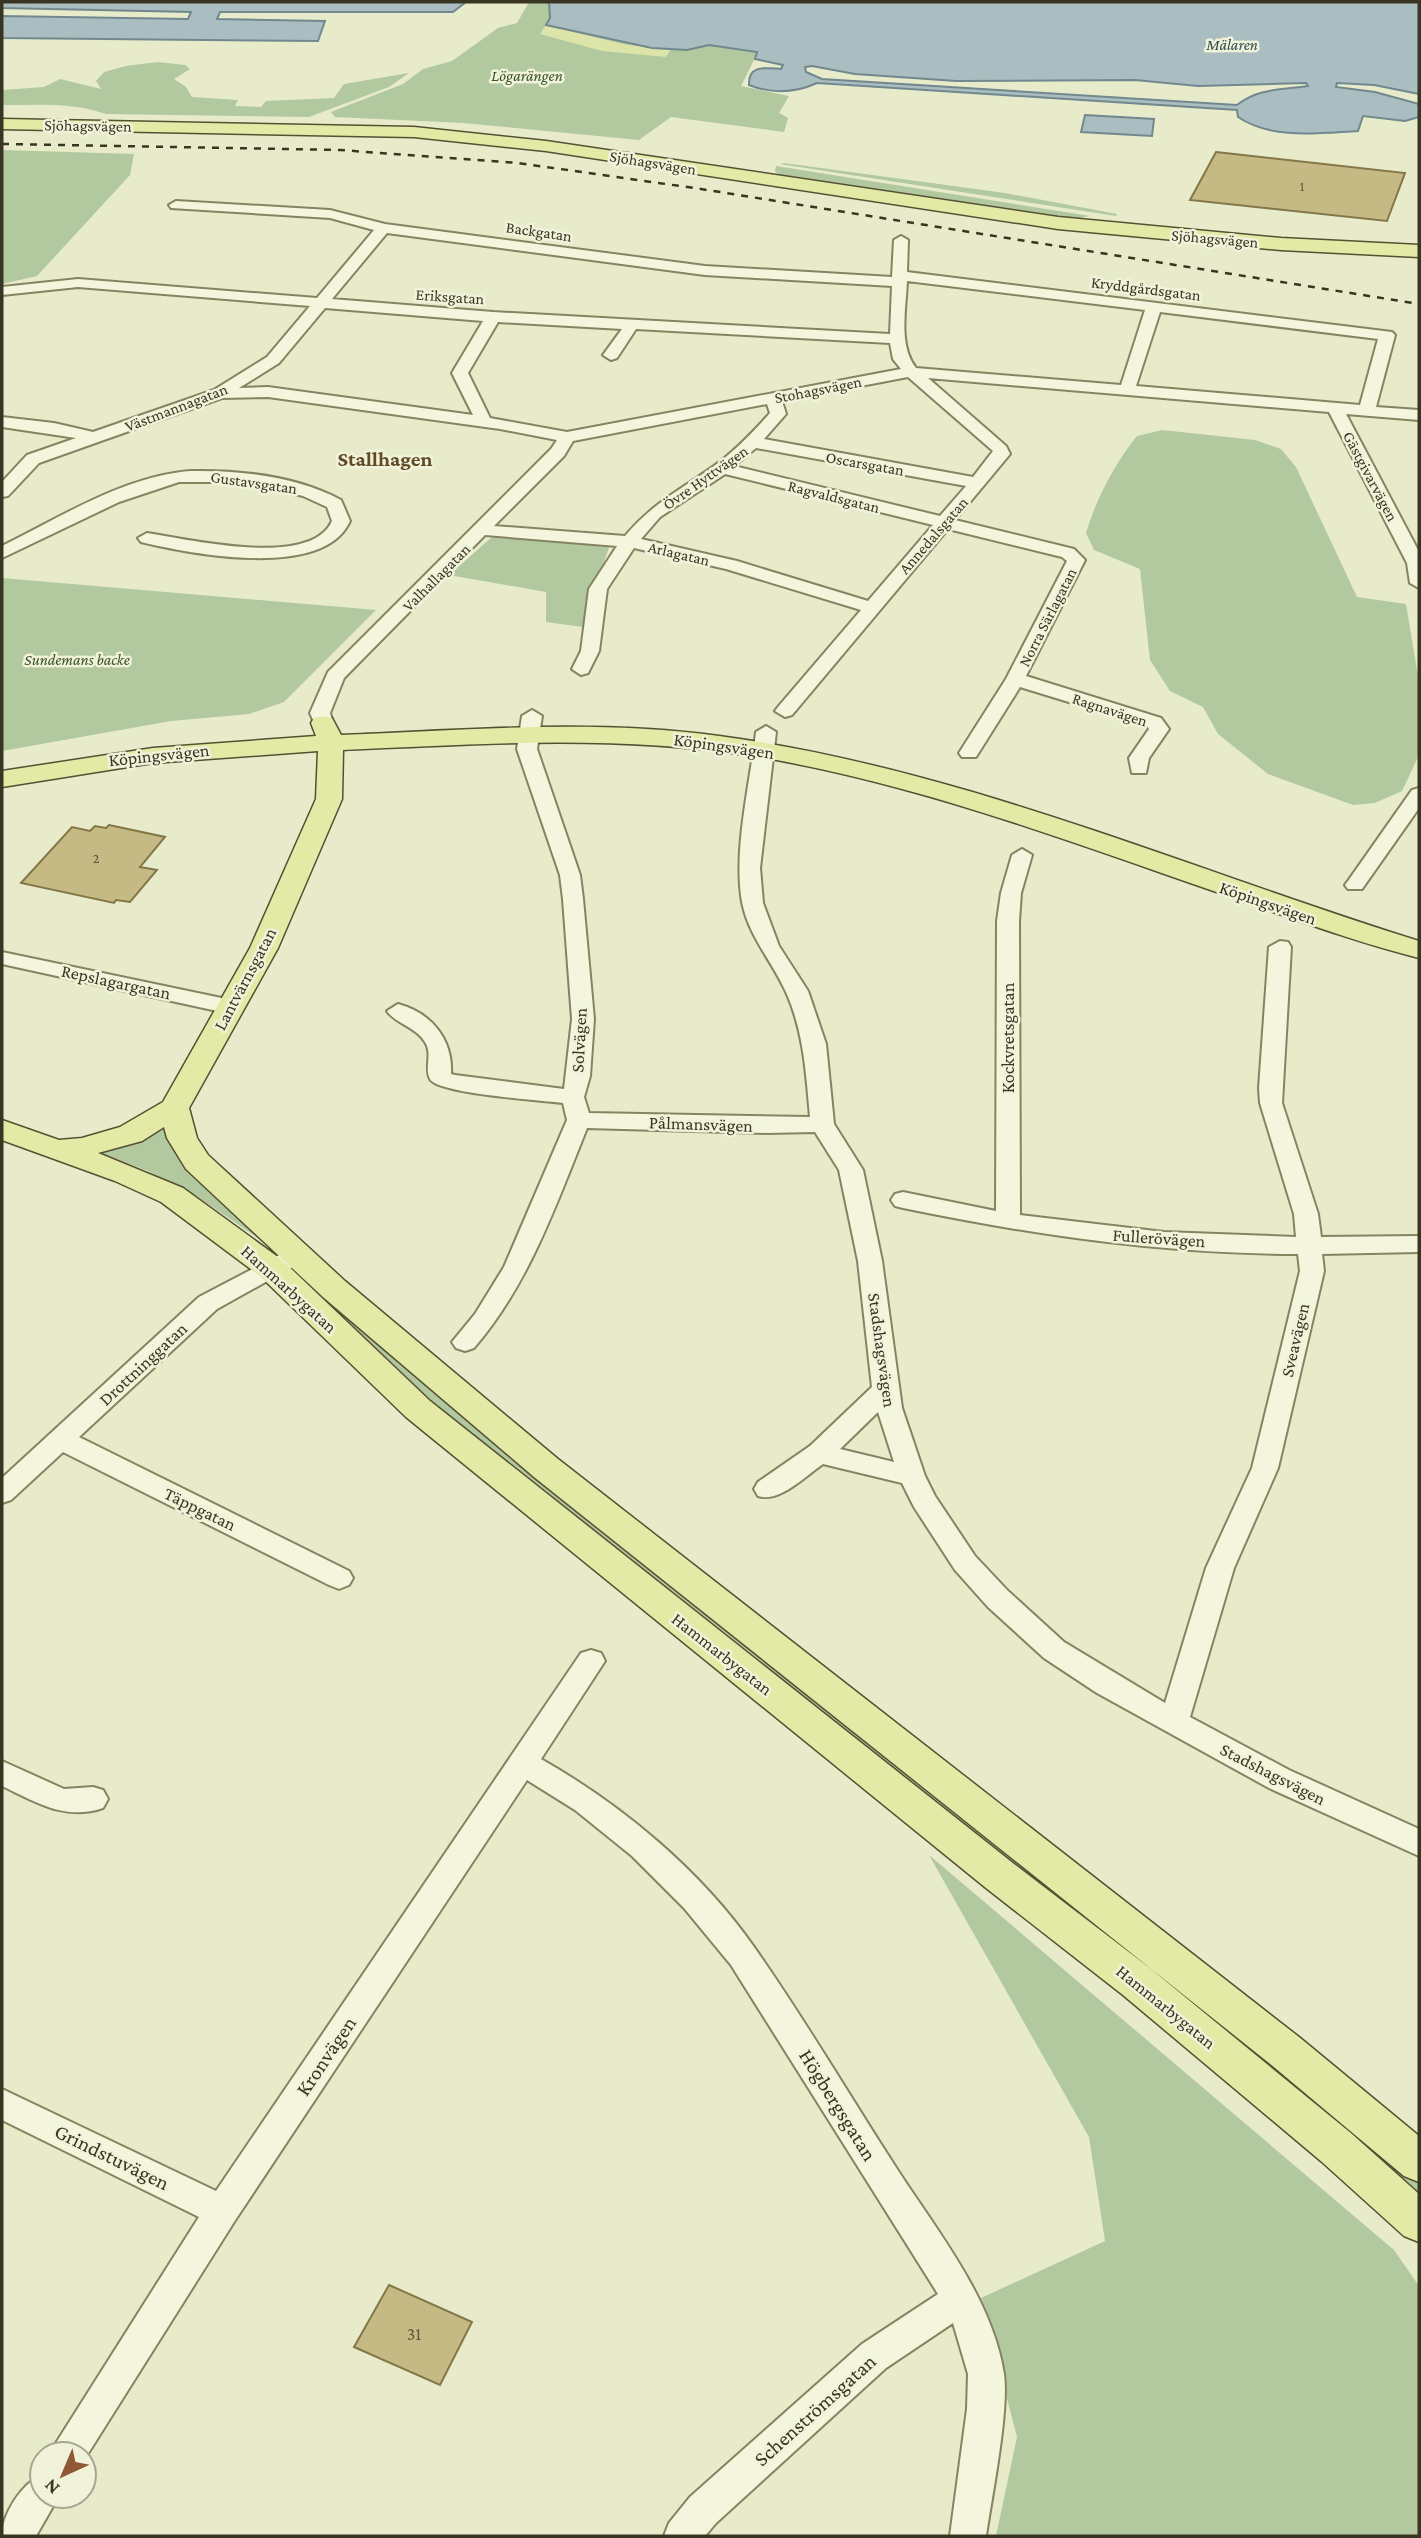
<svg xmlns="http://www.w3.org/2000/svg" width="1421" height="2538" viewBox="0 0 1421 2538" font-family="'Crimson Pro',serif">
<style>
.green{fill:#b2c89e}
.sand{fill:#dce4aa}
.water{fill:#aabdc0;stroke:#71898e;stroke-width:2;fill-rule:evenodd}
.building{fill:#c5ba84;stroke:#837748;stroke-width:2}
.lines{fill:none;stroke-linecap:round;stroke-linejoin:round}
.minor-casing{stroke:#868460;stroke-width:4}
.major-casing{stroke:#555033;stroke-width:3}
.minor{fill:#f3f6dd;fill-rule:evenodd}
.major{fill:#e3eaa6;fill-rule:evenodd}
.rail{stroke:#383622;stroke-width:2.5;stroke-dasharray:7 7;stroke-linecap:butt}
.labels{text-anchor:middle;stroke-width:5;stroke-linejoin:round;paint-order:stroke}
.number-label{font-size:14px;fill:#5b573a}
.far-water-label{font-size:16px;font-style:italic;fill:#334a56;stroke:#f0f3d9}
.far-park-label{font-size:16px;font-style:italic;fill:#38522a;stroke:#f0f3d9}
.far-street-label{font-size:16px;fill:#383622;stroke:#f0f3d9}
.street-label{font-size:18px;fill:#383622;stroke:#f0f3d9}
.near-number-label{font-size:18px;fill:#5b573a}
.far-district-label{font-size:21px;font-weight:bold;fill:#614a25;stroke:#f0f3d9}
.near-street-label{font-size:21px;fill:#383622;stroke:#f0f3d9}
</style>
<rect width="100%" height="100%" fill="#e7ebca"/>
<path class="green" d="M529,2h20l1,17 -4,6 106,23 35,2 22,-5 49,7 -17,34 48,10 -10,17 9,5 -4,14 -113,-15 -32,23 -175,-17 -129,-6 -4,-5 72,-28 20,-15 29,-8 46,-33 19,-5z
M158,62l27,3 5,4 -16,10 12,8 6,10 46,3 -3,6 26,1 5,-6 68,-3 10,-14 65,-11 -20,14 -80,30 -203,-3c-33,-12 -69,-9 -104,-9v-15l42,-3 16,-8 41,10 -5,-8 8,-9 22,-6z
M2,150l132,4 -4,21 -93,101 -35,8z
M784,163l221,30 112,21 -1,2 -336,-52z
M776,166l314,50 -16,3 -34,-5 -260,-38 -5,-5z
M1162,430l93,10 26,9 15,18 61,130 49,7 13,78v73l-17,36 -27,12 -22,2 -85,-31 -50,-40 -15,-27 -33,-16 -20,-31 -10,-91 -46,-19 -8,-17c11,-36 28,-68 51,-97z
M492,537l117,10 -26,80 -37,-5v-30l-97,-17z
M2,578l374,32 -92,92 -35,12 -78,7 -169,30z
M172,1121l96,124 -70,-48 -50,-26 -50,-19z
M304,1278l1091,880 24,23v23l-41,-42 -946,-759z
M929,1855l465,395 25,36v250h-423l21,-99 -36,-139 124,-57 -16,-104z"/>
<path class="sand" d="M546,25l81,20 44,4 -5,8 -64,-6 -62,-17z"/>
<path class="water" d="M2,2h464l-13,10h-233l-3,7 108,2 -7,20 -316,-3v-22l186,3 3,-7 -189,-4z
M549,2h870v92l-45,-9 -37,-2 -1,4 39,5 44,12v13l-14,4 -42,-5 -5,15c-39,2 -86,9 -120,-14l-1,-7 -420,-27c-22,10 -45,11 -68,2 -1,-21 17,-17 32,-16l2,-4 -28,-6 2,-7 -48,-7 -22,5 -35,-2 -106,-23 4,-7zM812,66l43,8 101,7 179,-1 63,6 108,-3 2,3c-27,4 -49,2 -71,19l-415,-26 -16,-7 -1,-5z
M1085,115l69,4 -2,17 -71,-4z"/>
<path class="building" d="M1216,152l189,21 -18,48 -197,-21z
M109,825l56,12 -25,30 17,3 -27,32 -14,-2 -2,3 -93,-20 51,-56 18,4 5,-5 11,2z
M389,2285l83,37 -32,63 -86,-38z"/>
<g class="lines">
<defs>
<path id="minor" d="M176,201l154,9 55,14 320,42 187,11 2,-37 7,-4 7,4 -1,32 485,60 3,3 -19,72 43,3v10l-73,-6 73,138v36l-9,-5 -3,-20 -78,-151 -401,-34 78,68 4,8 -55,66 119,29 11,11 -59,116 135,42 8,11 -20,29 -3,15h-14l-3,-15 20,-29 -2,-3 -127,-39 -44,70h-14l-3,-4 47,-74 61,-118 -5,-4 -114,-28 -156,186 -7,2 -10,-6 3,-4 83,-97 -135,-41 -92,-21 -27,41 -8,62 -11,22 -7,2 -9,-6 9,-18 8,-62 28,-43 -132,-11 -141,143 -14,35 3,10 -10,6 -7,-2 -6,-14 18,-41 223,-223 6,-9 -57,-11 -232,-32 -46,1 -183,65 -31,33 -6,1v-15l25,-27 49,-17 -74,-11v-10l52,6 39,9 121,-42 53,-33 43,-51 -232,-19 -76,8v-8l76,-8 239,19 57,-68 -44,-12 -159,-10 -2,-3zM387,233l318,42 187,11 -2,48 -397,-22 -161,-13zM907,281l238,29 -24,75 -205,-17c-18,-23 -10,-59 -9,-87zM325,308l158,13 -31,52 21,42 -205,-28 -29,1 40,-25zM1160,312l218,27 -18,66 -224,-19zM498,322l124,7 -19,26 8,5 6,-2 19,-29 254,14 3,16 8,10 -334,63 -77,-14 -22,-45zM908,377l85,74 -20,26 -209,-38 22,-25 -4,-13zM767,404l3,9c-17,19 -35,38 -56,53 -35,25 -60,36 -89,70l-131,-10 70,-70 9,-15zM756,448l210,38 -26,30 -206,-50zM725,474l208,51 -65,76 -131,-40 -96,-22 19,-22z
M190,471c49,-1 107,5 151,29l9,21c-26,59 -159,33 -209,21l-3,-4 9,-5c41,6 164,36 185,-12l-5,-14 -24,-11 -30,-7 -51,-7h-43l-60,20 -117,56v-12c59,-29 120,-69 188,-75z
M532,710l10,6 -5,33 43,126 3,24 11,120 -4,57 -6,21 5,16 221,4c-4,-43 -6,-85 -24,-125 -14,-31 -37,-55 -44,-90 -9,-52 8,-118 14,-170l10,-6 10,6 -16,136 3,35 16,43 29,45 18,53 8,80 29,46 19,91 20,147 23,68 10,20 40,60 33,35 56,51 101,61 41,-135 46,-100 48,-197 -2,-17c-134,0 -264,-19 -395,-46l-8,-2 -4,-6 4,-6 8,-2 93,19 1,-290 4,-28 11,-38 10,-6 10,6 -11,38 -2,28 1,294 144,17 132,5 -2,-23 -34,-111 -1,-15 10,-141 11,-6 8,1 3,5 -9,156 36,111 3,23 98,-1v16l-97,2 2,17 -46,197 -44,100 -44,149 99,53 130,59v27l-150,-68 -172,-95 -53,-35 -56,-51 -33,-37 -41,-63 -12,-24 -79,-19c-18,12 -43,39 -65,32l-4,-7 4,-7 52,-36 62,-59 -14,-126 -19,-91 -24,-38 -48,1 -180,-5c-31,77 -58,156 -113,220l-9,3 -9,-3 -4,-6 23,-28 29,-47 63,-147 -4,-17c-21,-3 -125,-9 -133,-24 -6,-11 3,-25 -5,-37 -9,-15 -29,-18 -38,-31l11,-7c34,9 55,36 53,70l4,1 109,14 8,-70 -9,-120 -3,-24 -43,-126 5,-33zM878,1412l16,50 -54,-13z
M1419,788v20l-57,81h-14l-3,-4 3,-4 64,-91z
M2,952l229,48 11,7 -11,7 -229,-50z
M287,1251l9,2 3,6 -3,6 -79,44 -138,128 270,134 4,7 -4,7 -10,4 -10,-4 -266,-133 -52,48 -9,3v-25l197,-181z
M591,1650l10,3 4,8 -64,98c81,46 159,111 213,188 50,71 95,148 143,222 40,62 95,129 107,205 5,38 -12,121 -18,162h-36l17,-127 1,-35 -15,-51 -67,45 -170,155 -11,13h-41l5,-13 21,-26 172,-153 76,-50 -207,-329 -47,-57 -52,-52 -57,-46 -48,-30 -293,442 -150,238v-6h-35l150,-237 -197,-97v-31l214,102 365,-538z
M2,1761l62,28 29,-2 10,3 5,9 -5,9c-38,13 -67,-6 -101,-22z
M42,2475v21h17l-23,40h-34c0,-22 20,-53 40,-61z"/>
<path id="major" d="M2,119l412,8 132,14 512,76 223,21 138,7v12l-138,-7 -223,-21 -512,-78 -132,-14 -412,-8z
M323,716l9,2 9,17c126,-5 252,-16 378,1 241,32 469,133 700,205v17c-64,-16 -128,-40 -191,-62 -143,-49 -287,-104 -436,-133 -152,-30 -296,-20 -449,-13l-1,49 -64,149 -89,160 8,30 11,17 137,126 213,178 741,578 120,99v46l-15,-6 -135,-113 -735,-586 -211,-180 -137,-128 -19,-31 -3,-11 -22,14 -44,12 85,35 99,72 148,141 584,463 137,105 201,165 67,60v48l-15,-6 -82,-74 -199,-167 -137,-107 -580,-471 -146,-141 -99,-74 -46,-21 -113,-41v-20l57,20 23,-2 38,-11 43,-25 87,-154 66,-149 2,-48 -165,12 -151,24v-16l151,-23 163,-12 -5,-13 3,-5z"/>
</defs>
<use href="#minor" class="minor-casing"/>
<use href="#major" class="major-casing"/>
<use href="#minor" class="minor"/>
<use href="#major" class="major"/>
<path class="rail" d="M2,144l338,6 178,13 183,26 718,115"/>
</g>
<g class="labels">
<g class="number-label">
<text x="1302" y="191">1</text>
<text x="96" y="863">2</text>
</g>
<g class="far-water-label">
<text x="1232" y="50">Mälaren</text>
</g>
<g class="far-park-label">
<text x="527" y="81">Lögarängen</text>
<text x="77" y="665">Sundemans backe</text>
</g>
<g class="far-street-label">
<text transform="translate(88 125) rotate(1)" y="6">Sjöhagsvägen</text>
<text transform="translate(653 162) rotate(9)" y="6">Sjöhagsvägen</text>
<text transform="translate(539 231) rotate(8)" y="6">Backgatan</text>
<text transform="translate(1215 238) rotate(5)" y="6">Sjöhagsvägen</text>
<text transform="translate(1146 288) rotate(7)" y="6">Kryddgårdsgatan</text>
<text transform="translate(450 296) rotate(4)" y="6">Eriksgatan</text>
<text transform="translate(818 389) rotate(-11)" y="6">Stohagsvägen</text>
<text transform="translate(176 407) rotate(-21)" y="6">Västmannagatan</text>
<text transform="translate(865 463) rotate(10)" y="6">Oscarsgatan</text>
<text transform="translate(1371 476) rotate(62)" y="6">Gästgivarvägen</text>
<text transform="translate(705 477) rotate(-35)" y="6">Övre Hyttvägen</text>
<text transform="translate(254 482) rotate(8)" y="6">Gustavsgatan</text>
<text transform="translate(834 496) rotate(14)" y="6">Ragvaldsgatan</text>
<text transform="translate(933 535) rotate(-49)" y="6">Annedalsgatan</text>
<text transform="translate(679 553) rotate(13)" y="6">Arlagatan</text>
<text transform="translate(436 577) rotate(-45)" y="6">Valhallagatan</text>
<text transform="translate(1047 617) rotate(-63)" y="6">Norra Särlagatan</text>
<text transform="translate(1110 709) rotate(18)" y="6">Ragnavägen</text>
</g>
<g class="street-label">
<text transform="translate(724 746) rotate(8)" y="6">Köpingsvägen</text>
<text transform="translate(159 755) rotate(-6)" y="6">Köpingsvägen</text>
<text transform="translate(1268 903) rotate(19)" y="6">Köpingsvägen</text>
<text transform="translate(245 979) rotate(-62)" y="6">Lantvärnsgatan</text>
<text transform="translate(116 982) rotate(12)" y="6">Repslagargatan</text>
<text transform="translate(1008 1038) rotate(-90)" y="6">Kockvretsgatan</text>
<text transform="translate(579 1040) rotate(-87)" y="6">Solvägen</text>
<text transform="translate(701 1124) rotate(2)" y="6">Pålmansvägen</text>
<text transform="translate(1159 1238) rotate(4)" y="6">Fullerövägen</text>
<text transform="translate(289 1289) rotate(42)" y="6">Hammarbygatan</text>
<text transform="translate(1295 1340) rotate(-77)" y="6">Sveavägen</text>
<text transform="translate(882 1350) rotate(82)" y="6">Stadshagsvägen</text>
<text transform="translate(143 1364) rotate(-43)" y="6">Drottninggatan</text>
<text transform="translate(200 1509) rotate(26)" y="6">Täppgatan</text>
<text transform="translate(722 1654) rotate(38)" y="6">Hammarbygatan</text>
<text transform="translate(1273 1774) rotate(27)" y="6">Stadshagsvägen</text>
<text transform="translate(1166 2007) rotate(39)" y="6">Hammarbygatan</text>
</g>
<g class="near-number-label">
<text x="414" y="2340">31</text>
</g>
<g class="far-district-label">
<text x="385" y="466">Stallhagen</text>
</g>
<g class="near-street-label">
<text transform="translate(326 2056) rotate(-56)" y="7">Kronvägen</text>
<text transform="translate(838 2105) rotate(58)" y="7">Högbergsgatan</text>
<text transform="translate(112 2157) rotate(26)" y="7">Grindstuvägen</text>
<text transform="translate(815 2410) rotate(-42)" y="7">Schenströmsgatan</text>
</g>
</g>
<rect width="1421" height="2538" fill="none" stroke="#383622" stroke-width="7"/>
<g transform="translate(63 2475) rotate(224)"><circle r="33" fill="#f0f3d9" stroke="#a6a790" stroke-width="2"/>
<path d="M0-5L12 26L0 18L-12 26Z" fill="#905935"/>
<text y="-10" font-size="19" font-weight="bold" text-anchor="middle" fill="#383622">N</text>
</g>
</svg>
